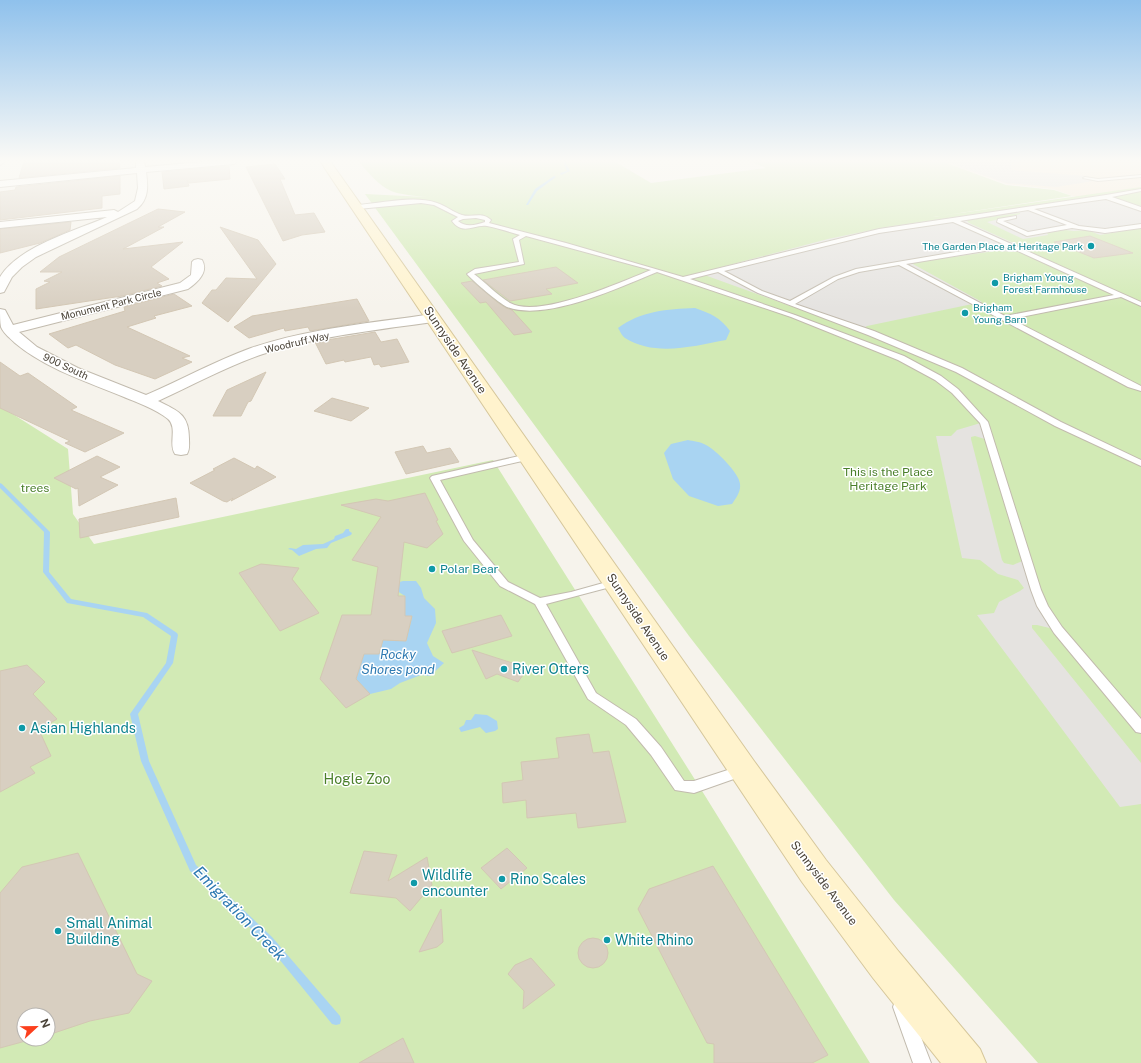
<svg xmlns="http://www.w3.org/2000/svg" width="1141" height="1063" viewBox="0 0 1141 1063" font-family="'Public Sans',sans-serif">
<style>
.commercial{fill:#f7ead8}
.green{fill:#d2eab5;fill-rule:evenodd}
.parking{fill:#e5e3e0}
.water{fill:#a9d4f2}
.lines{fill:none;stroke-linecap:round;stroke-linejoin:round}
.stream{fill:#a9d4f2;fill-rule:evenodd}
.building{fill:#d8cfc1;stroke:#d3c7b4}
.lane-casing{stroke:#c2bbae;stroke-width:2}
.street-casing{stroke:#c2bbae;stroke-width:2}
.secondary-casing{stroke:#d6c79b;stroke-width:2}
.lane{fill:#fff;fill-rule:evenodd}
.street{fill:#fff;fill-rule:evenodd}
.secondary{fill:#fff3cd;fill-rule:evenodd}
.culture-dot{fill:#0f9aa8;stroke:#fff;stroke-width:1.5}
.labels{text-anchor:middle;stroke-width:3;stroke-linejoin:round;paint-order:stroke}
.far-culture-label{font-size:10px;fill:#0d838f;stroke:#fff;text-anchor:start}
.far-street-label{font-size:10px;fill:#4b4439;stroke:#fff}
.street-label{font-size:12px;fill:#4b4439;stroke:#fff}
.park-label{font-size:12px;fill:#4a7f2a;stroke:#fff}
.culture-label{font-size:12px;fill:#0d838f;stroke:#fff;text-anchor:start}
.water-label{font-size:13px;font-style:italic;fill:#2e7ab2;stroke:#fff}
.near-culture-label{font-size:14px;fill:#0d838f;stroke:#fff;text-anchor:start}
.near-park-label{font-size:14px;fill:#4a7f2a;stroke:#fff}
.near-water-label{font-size:16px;font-style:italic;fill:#2e7ab2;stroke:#fff}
</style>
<rect width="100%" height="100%" fill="#f6f3ec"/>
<path class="commercial" d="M941,161h200v29l-62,8 -26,-9 -46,-5z"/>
<path class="green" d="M358,161h256l37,22 115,-15 -16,-7h191l65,24 48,5 18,6 -139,21 208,-30v876h-103l-144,-163 -205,-264 -324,-442 61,3c-10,-1 -20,-2 -29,-4 -16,-4 -28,-20 -39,-32z
M0,406l68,43 5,65 21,30 399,-84 206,326 171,277h-870zM24,1015h24v24h-24z"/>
<path class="parking" d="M944,161h67v9l75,6 14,4 -44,7 -50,-4z
M1105,195l36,11v22l-41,7 -13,-5 -13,1 -9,-1 -18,3 1,2 -25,4 -36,-17 33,-8v-1l-52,7 -1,1 2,2 60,27 -11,2 -23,-1 -84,12 71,39 -115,24 -8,5 -160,-58 129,-34 58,-12z
M984,422l7,19 -16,-5 -4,1v2l31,121 2,3 9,2 14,-6 31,71 -21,-5h-5v3l109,135v41l-21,3 -143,-192 17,-2 5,-11 21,-11 4,-3 -6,-8 -20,-6 -18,-14 -18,-2 -26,-122h15l6,-6z"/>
<path class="water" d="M695,308c15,5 26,10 35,23l-4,9c-32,6 -71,17 -101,-2 -3,-2 -5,-7 -7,-10 23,-17 49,-19 77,-20z
M688,440c5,1 13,2 18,5 9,4 34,29 34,39 1,8 -4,14 -8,20l-14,2 -29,-10 -16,-17 -9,-26 7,-9z
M346,529h3v2l3,2 -1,2 -20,8 -4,5 -11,1 -17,7 -7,-6 -4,-1 2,-1 6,1 7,-4 20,-1 11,-5 1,-3 8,-3z
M403,581h13l5,7 3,10 11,11 1,14 -9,20 6,13 11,7 -14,13 -9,-1 -21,8 -9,6 -21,5 -15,-16 9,-24h15l4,-14 23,1 6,-24 -11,-1 4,-20 -11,-7 2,-6z
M475,714l12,1 10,6 1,8 -3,2 -9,2 -6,-6 -19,5 -2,-4 5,-3 2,-5h5z"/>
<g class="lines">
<path class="stream" d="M563,161h2l5,10 -9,4 -1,-2 7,-2z
M554,176l2,1 -19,14 -9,14h-2l9,-16z
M0,483l2,1 48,48 -1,40 22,27 76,14 30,20 1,2 -5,28 -35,51 11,47 47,104 76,72 68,79 1,4 -1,4 -4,1 -4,-1 -66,-81 -76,-72 -49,-110 -11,-47 36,-51 5,-27 -28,-19 -76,-14 -24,-31 1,-40 -44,-44z"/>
</g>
<path class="building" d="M24,161h95l1,7 -101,10z
M275,164l10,15h-5l15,36 19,-2 11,19 -23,3 -19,6 -37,-74z
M229,166l1,13 -41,4 -2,-3 2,6 -25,3 -2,-17z
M120,176v18l-18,2v12l-102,12v-28l15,-2 1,-3z
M158,209l27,3 -27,15h6l-41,22 60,-7 -32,25 18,12 -12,4 5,3 -40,10 -86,13v-20l14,-7 -6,-1 18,-9h-22l19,-15z
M71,222l-1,8 -30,13 -40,10v-24z
M220,227l38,13 18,24 -48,58 -26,-19 10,-13h4l10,-12 31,1z
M1090,236l43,17 -39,5 -40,-16z
M556,267l22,16 -32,6 6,5 -42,7 -27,-21z
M472,281l25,21 9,6 6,2 20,22 -18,3 -28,-33 -6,1 -19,-20z
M174,294l18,12 -38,10 2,2 -29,9 63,29 -8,2 10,4 -37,17 -40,-14 -39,-20 -8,3 -19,-14 76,-23 -1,-4z
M357,299l12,22 -59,10 -2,-4 -23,4 -1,-3 -35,10 -15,-11 18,-11z
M375,332l6,10 16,-3 12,23 -28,5 -2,-3 -5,1 -3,-8 -26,5 -1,-2 -18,4 -11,-22z
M0,362l20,14 8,-3 49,34 -6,3 53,23 -39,19 -20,-9 5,-2 -70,-33z
M266,372l-15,29 -3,1 -7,14h-28l14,-26z
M332,398l37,10 -18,13 -37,-10z
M423,446l4,7 23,-5 9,14 -53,12 -11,-22z
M97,456l23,11 -20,10 18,8 -39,21 -1,-18 -2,1 -22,-11z
M234,458l21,11 2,-3 19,11 -45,24 2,-3 -6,4 -4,-1 -33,-18 25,-13 -2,-1z
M425,493l13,27 -2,1 7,13 -16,14 -23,-6 -6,54h7v20h7l-6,25 -23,-1 -4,14h-15l-8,25 14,15 -24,14 -26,-29 22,-64h29l7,-48 -26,-7 29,-43 -40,-12 35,-6 12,2z
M176,498l3,19 -99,21 -1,-19z
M261,564l38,4 -7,11 27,34 -39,18 -41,-58z
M501,615l11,21 -60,17 -10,-22z
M472,650l56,18 -10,14 -21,-8 -11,5z
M27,665l18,17 -12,12 24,25 -18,11 12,26 -21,11 5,6 -35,19v-121z
M589,734l4,19 16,-2 17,71 -48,6 -2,-15 -49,5 -1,-18 -23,3 -1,-20 21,-3 -2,-18 38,-4 -3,-20z
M507,848l20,20 -26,21 -20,-21z
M364,851l33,4 -9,26 39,-24 5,28 -22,26 -14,-13 -46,-5z
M78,853l59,121 15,7 -23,32 -39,8 -42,14v-20h-24v24h9l-33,9v-155l22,-26z
M713,866l115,189 -16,8h-98v-19l-7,-1 -69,-134 11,-20z
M441,909l2,33 -6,5 -18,5z
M578 953a15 15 0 1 1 30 0a15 15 0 1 1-30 0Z
M531,958l24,27 -32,24 1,-18 -16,-17 7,-9z
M403,1038l11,25h-55z"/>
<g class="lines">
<defs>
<path id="lane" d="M1141,175v2l-43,4 -15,-3 2,-1 13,2z
M1141,189v2l-29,6 29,10v4l-35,-12 -72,10 45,17 26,3 36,-5v4l-36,5 -33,-5 -45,8 -30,-14 1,-3 18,-3v2l-13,3 25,11 39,-7 -39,-15 -68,11 181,81v4l-20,-9 -110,22 130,67v5l-13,-4 -229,-122 -40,7 -21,7 -43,25 79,27 88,37 99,54 80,38v6l-86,-40 -99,-54 -88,-37 -110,-42 -40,-21 -28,7 105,36 109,41 37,20 17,13 30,33 53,168 7,16 14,21 79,92v14l-5,-1 -82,-99 -17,-27 -6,-16 -51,-167 -28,-30 -17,-13 -37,-20 -107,-43 -134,-45c-37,15 -111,50 -150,35 -8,-4 -34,-26 -40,-33l8,-5 44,-7 -6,-23 7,-4c-11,-3 -22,-7 -33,-9 -13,-2 -24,10 -35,-5l6,-4 -24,-12 -13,-2 -63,6 -3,-2 3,-2c24,-2 57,-10 79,-2 9,3 16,9 25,12 10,3 20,-4 29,5l-2,3 77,20 117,34 196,-48 227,-34zM476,218l9,2v2c-9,3 -19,6 -27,-1l5,-2zM953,222l50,22 -147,25 -22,8 -44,24 -28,-10 -38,-20 155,-38zM526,236l125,34c-30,12 -112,49 -141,33 -13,-8 -24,-20 -36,-29l50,-10 -5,-24zM1009,247l105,48 -109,21 -99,-52z
M528,454l4,3 -1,2 -91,21 33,60 35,42 32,16 31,-6 43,-12 4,1 1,2 -1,2 -72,19 50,89 40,26 25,28 23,34h10l49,-16 5,1 2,4 -2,4 -54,19 -19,-3 -24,-35 -25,-30 -38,-26 -53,-95 -35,-18 -36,-45 -34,-63 2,-2z
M901,999l6,2 24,62h-18l-20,-56 2,-6z"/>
<path id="street" d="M0,161h5l-5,4z
M136,161h8l1,6 67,-6h26l-4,3 -88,8c2,14 3,27 -9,37l-101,48 -14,10 -10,10 -8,15 -4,1v-16c19,-31 75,-46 107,-60l-107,11v-6l114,-12 4,2 17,-11 3,-13 -1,-15 -137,14v-6l136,-13z
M198,259l4,1c7,12 -4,22 -14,29l-169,43 18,15 41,21 68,27c35,-15 69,-34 105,-47 59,-20 121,-25 182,-34l5,1 2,3 -2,3 -5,1c-57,8 -115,14 -170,32 -36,12 -70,31 -105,47 20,10 31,13 31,38 0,5 1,10 -2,15l-6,1 -6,-1c-7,-10 3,-26 -7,-35 -12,-10 -30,-16 -44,-22 -36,-15 -78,-28 -109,-54 -5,-5 -11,-9 -14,-16 -1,-5 -1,-12 -1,-18l5,1 8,15 167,-42 11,-8 1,-13 2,-2z"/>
<path id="secondary" d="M320,161h10l424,600 72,99 73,92 81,97 6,14h-45l-68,-85 -71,-96z"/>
</defs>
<use href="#lane" class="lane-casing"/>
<use href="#street" class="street-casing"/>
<use href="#secondary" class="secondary-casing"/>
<use href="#lane" class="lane"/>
<use href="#street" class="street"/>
<use href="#secondary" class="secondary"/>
</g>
<linearGradient id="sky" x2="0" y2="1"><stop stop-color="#8fc1ec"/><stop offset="0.52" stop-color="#fbfaf6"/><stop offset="1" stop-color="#fbfaf6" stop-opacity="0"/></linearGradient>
<rect width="1141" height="309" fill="url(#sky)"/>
<g class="culture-dot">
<circle cx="1091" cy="246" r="4"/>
<circle cx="995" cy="283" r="4"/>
<circle cx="965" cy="313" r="4"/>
<circle cx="432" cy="569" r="4"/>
<circle cx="504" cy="669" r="4"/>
<circle cx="22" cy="728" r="4"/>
<circle cx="502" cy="879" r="4"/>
<circle cx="414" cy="883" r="4"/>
<circle cx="58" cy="931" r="4"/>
<circle cx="607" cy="940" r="4"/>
</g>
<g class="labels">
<g class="far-culture-label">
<text x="1083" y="250" text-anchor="end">The Garden Place at Heritage Park</text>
<text x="1003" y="281">Brigham Young<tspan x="1003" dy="12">Forest Farmhouse</tspan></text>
<text x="973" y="311">Brigham<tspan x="973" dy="12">Young Barn</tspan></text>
</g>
<g class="far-street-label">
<text transform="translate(111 304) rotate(-14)" y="4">Monument Park Circle</text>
<text transform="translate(297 342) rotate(-13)" y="4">Woodruff Way</text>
<text transform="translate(66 366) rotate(25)" y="4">900 South</text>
</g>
<g class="street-label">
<text transform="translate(455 350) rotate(56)" y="4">Sunnyside Avenue</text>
<text transform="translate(638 617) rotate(56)" y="4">Sunnyside Avenue</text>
<text transform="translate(824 883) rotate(53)" y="4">Sunnyside Avenue</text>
</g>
<g class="park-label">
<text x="888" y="476">This is the Place<tspan x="888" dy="14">Heritage Park</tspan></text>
<text x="35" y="492">trees</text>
</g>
<g class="culture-label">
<text x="440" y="573">Polar Bear</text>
</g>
<g class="water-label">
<text x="398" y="659">Rocky<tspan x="398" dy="15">Shores pond</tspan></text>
</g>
<g class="near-culture-label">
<text x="512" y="674">River Otters</text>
<text x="30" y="733">Asian Highlands</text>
<text x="422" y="880">Wildlife<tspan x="422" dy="16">encounter</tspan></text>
<text x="510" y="884">Rino Scales</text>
<text x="66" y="928">Small Animal<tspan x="66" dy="16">Building</tspan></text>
<text x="615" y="945">White Rhino</text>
</g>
<g class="near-park-label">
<text x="357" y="784">Hogle Zoo</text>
</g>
<g class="near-water-label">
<text transform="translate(240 913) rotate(46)" y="6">Emigration Creek</text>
</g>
</g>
<g transform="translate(36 1027) rotate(68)"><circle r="19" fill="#ffffff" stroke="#b7b4b0"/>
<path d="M0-3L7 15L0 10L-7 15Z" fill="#fc3f1d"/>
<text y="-6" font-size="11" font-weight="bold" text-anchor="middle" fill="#4b4439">N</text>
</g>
</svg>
